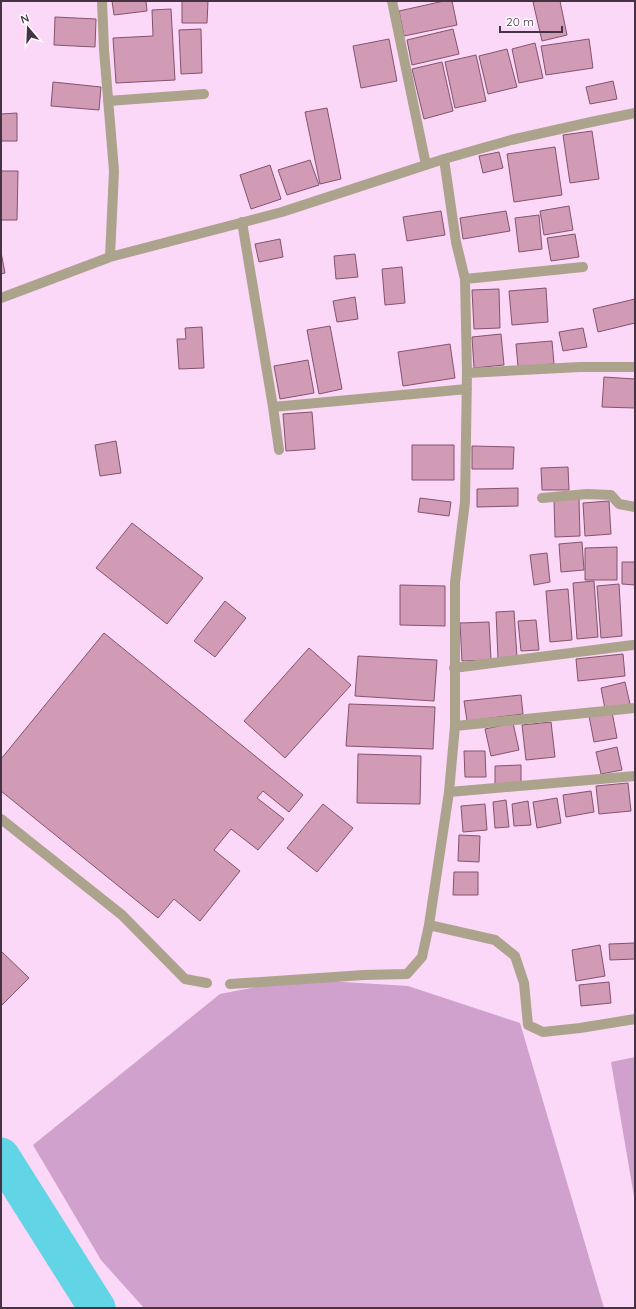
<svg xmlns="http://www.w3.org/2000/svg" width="636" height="1309" viewBox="0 0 636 1309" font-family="Quicksand,sans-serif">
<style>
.green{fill:#cfa1cc}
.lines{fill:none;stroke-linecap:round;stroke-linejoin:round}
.river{stroke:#61d4e5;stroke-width:37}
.building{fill:#d19ab5;stroke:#84536c}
.minor{stroke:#aca38c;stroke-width:10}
</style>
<rect width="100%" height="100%" fill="#fbd7f8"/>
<path class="green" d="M296,979l112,7 112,37 84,285h-460l-43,-48 -68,-115 187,-151z
M635,1057v145l-24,-140z"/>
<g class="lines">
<path class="river" d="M1,1156l96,152"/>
</g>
<path class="building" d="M112,1h34l1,10 -33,4z
M182,1h26l-1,22h-25z
M444,1h8l5,24 -53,11 -5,-25z
M537,1h23l7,34 -25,6 -9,-39z
M171,9l4,71 -59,3 -3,-45 40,-2 -1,-26z
M55,17l41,2 -1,28 -41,-2z
M201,29l1,44 -21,1 -2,-44z
M453,29l6,25 -47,11 -5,-25z
M389,39l8,42 -36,7 -8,-42z
M589,39l4,29 -47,7 -5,-29z
M535,43l8,35 -24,5 -7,-34z
M507,49l10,38 -29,7 -9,-38z
M476,55l10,46 -31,7 -10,-46z
M442,62l11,49 -29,8 -12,-50z
M613,81l4,18 -27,5 -4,-17z
M53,82l48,5 -2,23 -48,-4z
M327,108l14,71 -21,5 -15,-72z
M17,113v28h-16v-27z
M592,131l7,48 -29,4 -7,-48z
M555,147l7,48 -48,7 -7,-48z
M499,152l4,16 -20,5 -4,-17z
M310,160l9,25 -32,10 -9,-25z
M270,165l11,34 -30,10 -11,-34z
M1,171h17l-1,49h-16z
M569,206l4,24 -29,5 -4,-24z
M441,211l4,24 -38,6 -4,-24z
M506,211l4,20 -47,8 -3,-21z
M539,215l3,34 -23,3 -4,-34z
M575,234l4,23 -28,4 -4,-23z
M280,239l3,18 -24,5 -4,-18z
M1,252l4,21 -4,1z
M355,254l3,23 -22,2 -2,-23z
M402,267l3,36 -20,2 -3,-36z
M546,288l2,34 -36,3 -3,-34z
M499,289l1,39 -26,1 -2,-39z
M355,297l3,22 -21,3 -4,-21z
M635,299v24l-37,9 -5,-23z
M330,326l12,63 -23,5 -12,-64z
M202,327l2,41 -25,1 -2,-30h9l-1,-11z
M583,328l4,19 -24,4 -4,-19z
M501,334l3,31 -30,3 -2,-31z
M552,341l2,23 -36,3 -2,-23z
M450,344l5,34 -52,8 -5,-34z
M308,360l6,33 -34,6 -6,-33z
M604,377l31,2v29l-33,-1z
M312,412l3,37 -29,2 -3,-37z
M116,441l5,32 -21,3 -5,-31z
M412,445h42v35h-42z
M472,446l42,1 -1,22h-41z
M568,467l1,23h-27l-1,-22z
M518,488v18l-41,1v-18z
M420,498l31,4 -2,14 -31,-4z
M579,499l1,37 -25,1 -1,-37z
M609,501l2,33 -26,2 -2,-33z
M132,523l71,55 -36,46 -71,-56z
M582,542l2,28 -23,2 -2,-28z
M617,547v33h-32v-32z
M547,553l3,29 -16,3 -4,-30z
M622,562h13v23l-13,-1z
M594,581l4,56 -21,2 -4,-56z
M619,584l3,52 -21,2 -4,-52z
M400,585l45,1v40l-45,-1z
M568,589l4,51 -22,2 -4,-51z
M225,601l21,17 -31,39 -21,-16z
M514,611l3,47 -19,1 -2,-47z
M536,620l3,30 -18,1 -3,-30z
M489,622l2,38 -29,1 -2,-38z
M104,633l199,162 -14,17 -26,-21 -6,7 27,21 -26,31 -27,-21 -17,21 26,21 -40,50 -26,-22 -16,19 -157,-127v-32z
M309,648l42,37 -66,73 -41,-37z
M623,654l2,22 -47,5 -2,-22z
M358,656l79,4 -3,41 -79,-5z
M625,682l5,22 -25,5 -4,-21z
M521,695l2,19 -56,7 -3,-20z
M349,704l86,3 -2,42 -87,-3z
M612,712l5,26 -23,4 -5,-26z
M551,722l4,35 -29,3 -4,-35z
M513,723l6,27 -28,6 -6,-27z
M617,747l5,23 -21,4 -5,-22z
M464,751h21l1,26h-21z
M358,754l63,2 -1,48 -63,-1z
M521,765v19l-26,1v-19z
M628,783l3,28 -32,3 -3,-28z
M591,791l3,21 -28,5 -3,-22z
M557,798l4,25 -24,5 -4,-26z
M506,800l3,27 -14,1 -2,-26z
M528,801l3,24 -17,1 -2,-22z
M323,804l30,24 -36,44 -30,-24z
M485,804l2,26 -24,2 -2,-26z
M459,835l21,1 -1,26 -21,-1z
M454,872h24v23h-25z
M635,943v16l-25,1 -1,-16z
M600,945l5,31 -29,5 -4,-31z
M1,951l28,27 -28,28z
M609,982l2,21 -30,3 -2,-21z"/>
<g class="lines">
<path class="minor" d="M102,1l2,49 10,121 -4,86
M392,1l34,164
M108,101l96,-7
M242,222l31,185 6,43
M465,279l118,-12
M1,298l109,-41 172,-45 162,-53 67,-19 80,-18 44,-9
M467,373l113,-6h55
M273,407l194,-18
M542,498l45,-4 24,1 8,9 16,3
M454,668l179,-23
M455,726l180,-18
M449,792l186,-16
M1,819l121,96 63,64 22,4
M429,925l20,-133 6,-66v-144l10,-80 2,-129 -2,-94 -9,-37 -12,-83
M230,984l134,-9 43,-1 15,-17 7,-32 66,15 20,16 9,27 4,42 15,7 37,-4 55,-9"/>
</g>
<rect width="636" height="1309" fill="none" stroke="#453344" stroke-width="4"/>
<g transform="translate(28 28) rotate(341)" stroke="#ffffff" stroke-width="3" paint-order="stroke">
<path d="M0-3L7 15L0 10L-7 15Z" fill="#453344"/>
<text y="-6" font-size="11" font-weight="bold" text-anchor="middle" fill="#453344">N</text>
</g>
<path d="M500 26v6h62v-6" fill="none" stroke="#453344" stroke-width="2"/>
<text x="506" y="26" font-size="12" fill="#453344" stroke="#ffffff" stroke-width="3" paint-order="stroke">20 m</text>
</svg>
